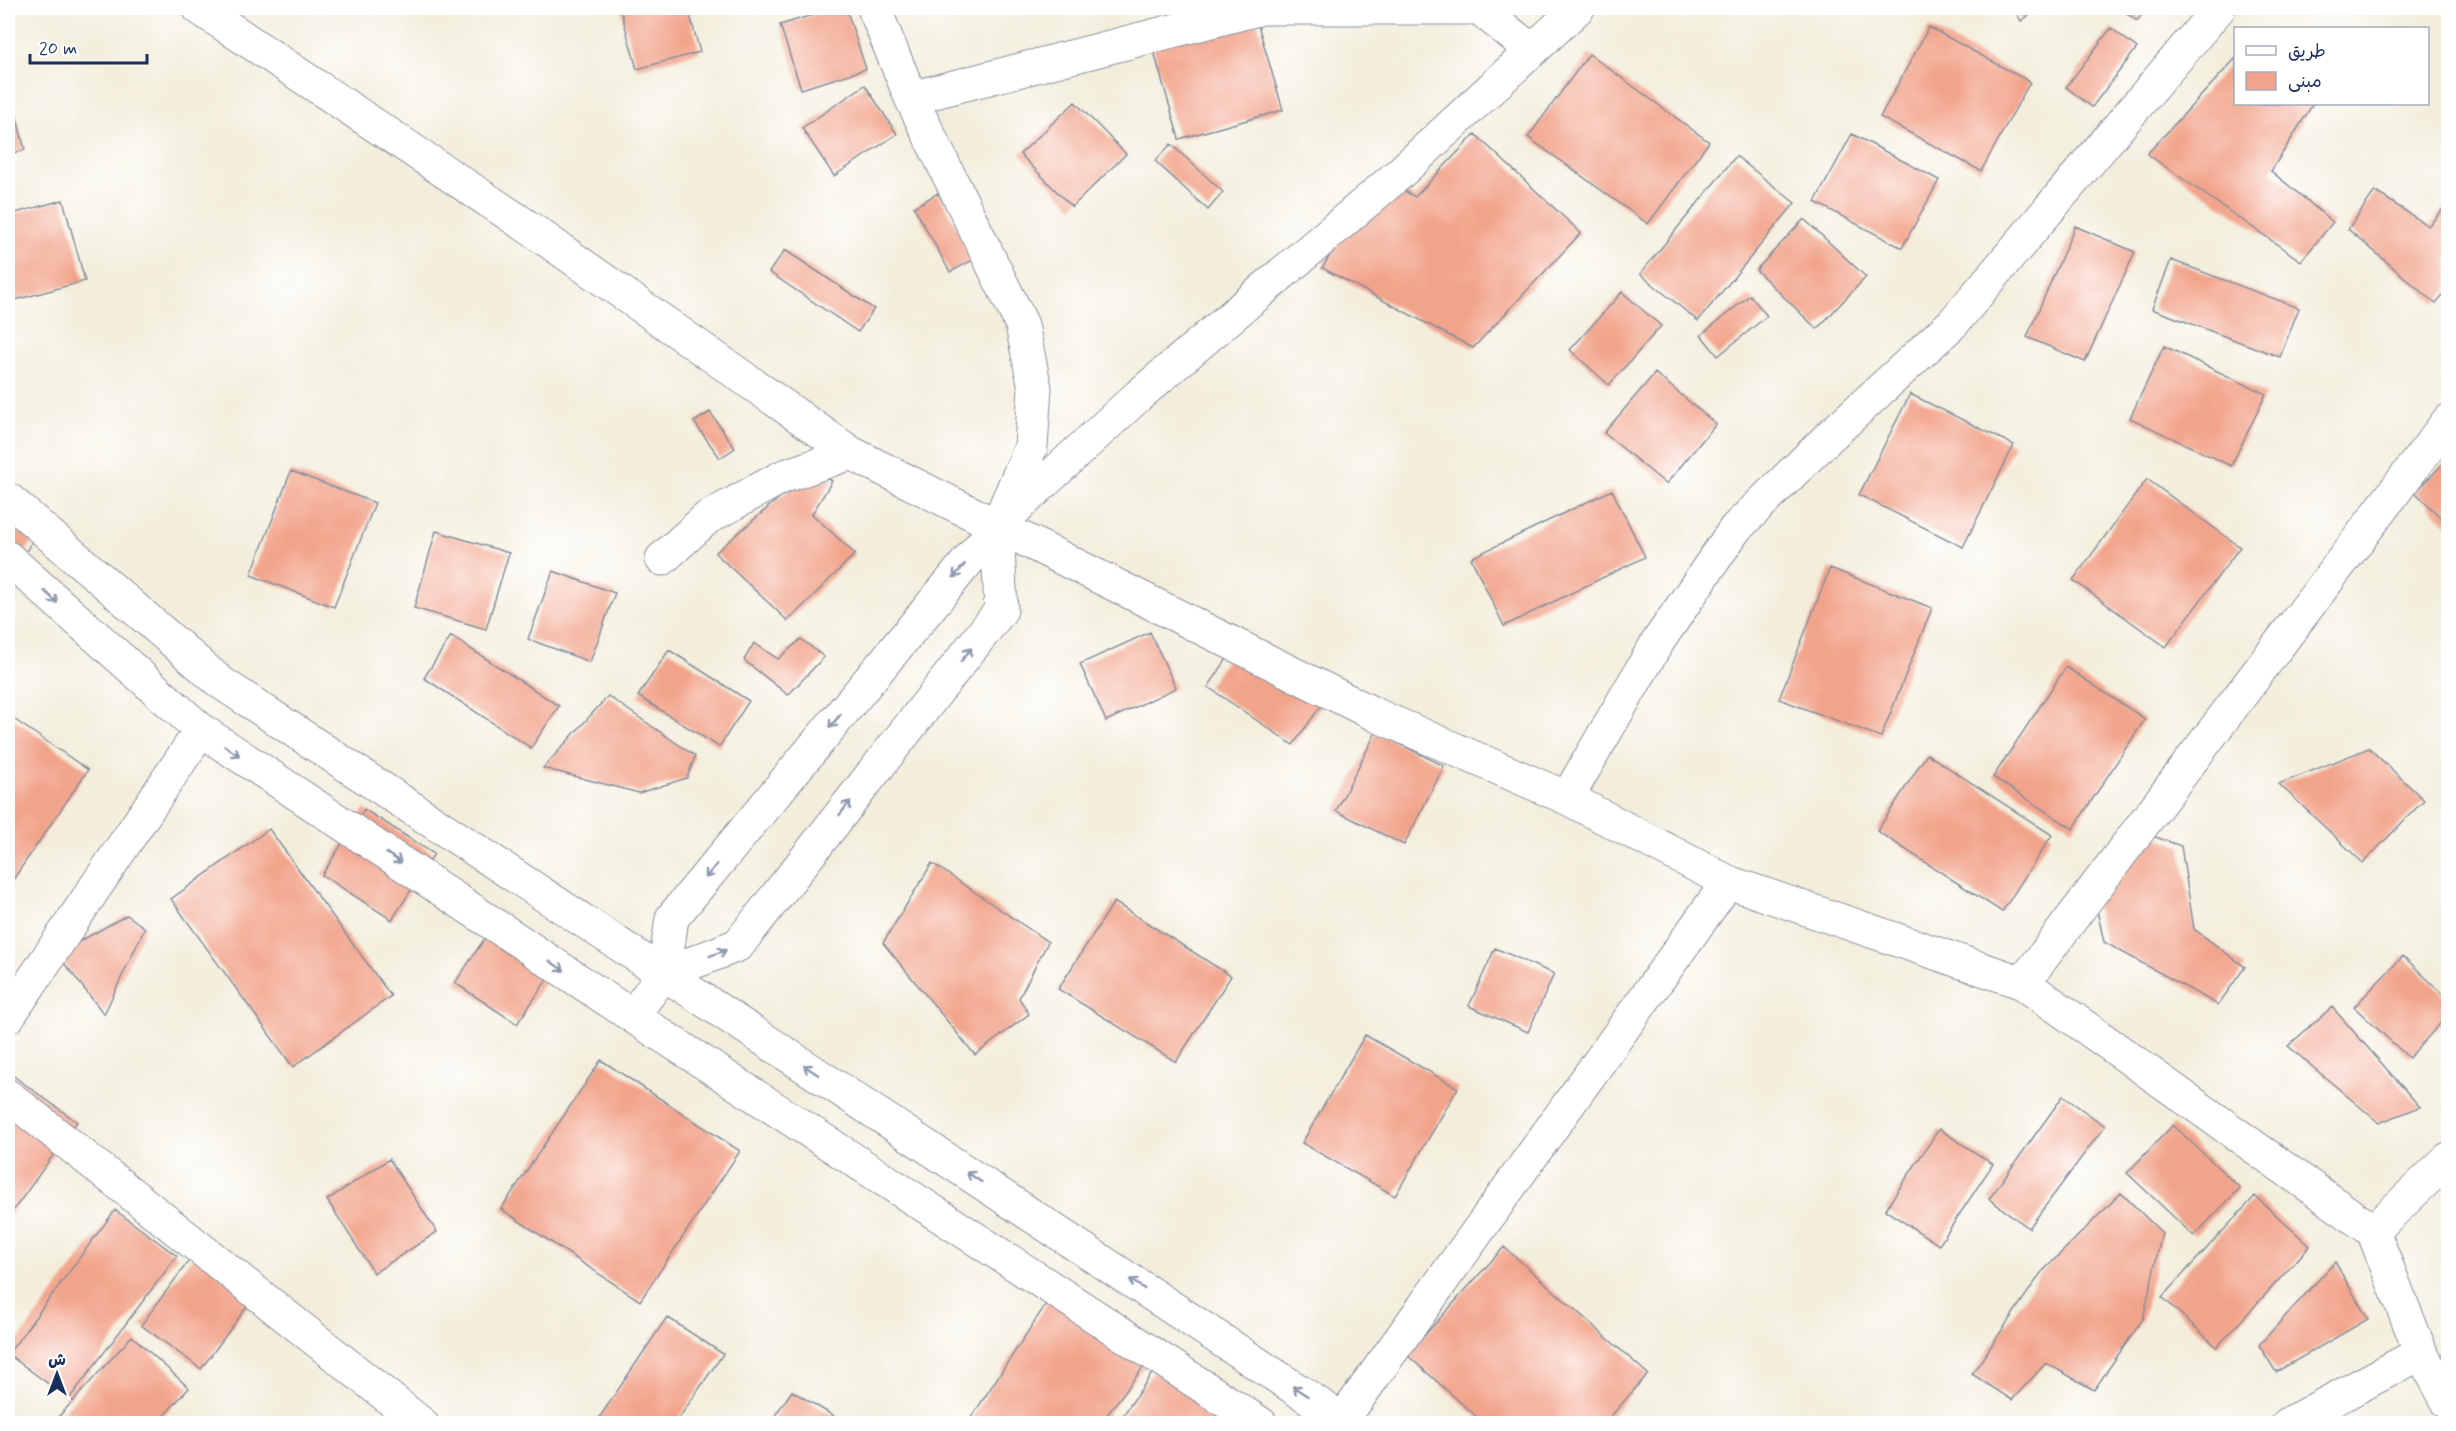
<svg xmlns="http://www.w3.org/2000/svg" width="2456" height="1431" viewBox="0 0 2456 1431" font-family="Mynerve,'Playpen Sans Arabic',sans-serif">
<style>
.building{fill:#f2a48b}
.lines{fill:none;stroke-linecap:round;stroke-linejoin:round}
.minor-casing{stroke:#878e9d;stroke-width:35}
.minor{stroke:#fff;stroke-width:33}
.oneway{stroke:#8d97ae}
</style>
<rect width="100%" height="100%" fill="#fff"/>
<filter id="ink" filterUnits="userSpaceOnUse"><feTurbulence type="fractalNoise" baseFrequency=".0167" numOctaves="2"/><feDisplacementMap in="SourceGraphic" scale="12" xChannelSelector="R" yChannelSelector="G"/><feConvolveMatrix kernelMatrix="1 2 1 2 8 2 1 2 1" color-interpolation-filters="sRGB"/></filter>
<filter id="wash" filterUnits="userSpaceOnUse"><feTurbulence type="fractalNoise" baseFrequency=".008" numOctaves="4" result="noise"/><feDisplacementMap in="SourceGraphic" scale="24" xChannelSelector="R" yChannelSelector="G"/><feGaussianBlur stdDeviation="1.35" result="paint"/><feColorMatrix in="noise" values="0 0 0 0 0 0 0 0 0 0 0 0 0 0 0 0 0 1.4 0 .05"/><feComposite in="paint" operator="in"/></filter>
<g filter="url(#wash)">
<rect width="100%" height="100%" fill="#f3eedc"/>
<g id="blocks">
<path class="building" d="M620,8h68l12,44 -63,17z
M835,8h11l20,61 -65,20 -21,-64z
M1253,8l30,102 -104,29 -33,-115z
M2014,8h24l-17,13z
M2120,8h27l-10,13z
M1929,27l101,55 -49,89 -101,-54z
M2111,28l26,20 -45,59 -26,-20z
M1589,54l120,88 -61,82 -120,-87z
M2236,58v46h77l-42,67 62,51 -32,39 -154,-107z
M865,85l32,49 -63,42 -32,-48z
M9,87l16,63 -17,4v-66z
M1075,102l51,52 -54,53 -52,-53z
M1475,134l106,99 -108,115 -151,-80 58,-92 35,21z
M1852,134l87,46 -37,68 -87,-46z
M1171,144l52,48 -15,18 -53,-49z
M1736,156l59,47 -97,118 -58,-47z
M2375,191l53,35 20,-22v86l-12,14 -88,-75z
M938,193l37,66 -25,13 -36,-65z
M63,200l22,81 -77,21v-87z
M1804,219l62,58 -49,52 -61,-59z
M2075,226l60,26 -50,110 -58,-25z
M785,250l89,59 -16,23 -89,-60z
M2171,260l128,48 -19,49 -128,-48z
M1622,292l39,34 -52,59 -39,-35z
M1750,295l17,21 -49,40 -17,-21z
M2164,346l102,48 -35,72 -101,-48z
M1655,373l61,51 -50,60 -62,-51z
M1910,394l104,51 -51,102 -104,-52z
M710,412l25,36 -15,10 -26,-36z
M2448,459v66l-33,-33z
M813,469l19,12 -20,33 43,40 -67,67 -73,-68z
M291,471l84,32 -41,104 -83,-32z
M2147,479l93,68 -74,100 -93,-67z
M1612,490l33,67 -141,69 -33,-68z
M8,521l27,15 -27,47z
M436,531l73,22 -23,76 -72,-21z
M1830,568l102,40 -51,129 -102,-38z
M553,571l62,22 -25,69 -62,-23z
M1150,632l26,56 -70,33 -26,-57z
M451,636l108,70 -28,42 -107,-70z
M801,639l23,18 -36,38 -44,-35 10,-17 24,16z
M1239,641l86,59 -32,45 -85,-58z
M669,650l80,51 -30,46 -81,-51z
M2066,667l79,52 -72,110 -80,-52z
M608,696l87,60 -8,22 -48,15 -96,-25z
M8,715l80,55 -80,117z
M1376,732l68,34 -40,79 -68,-34z
M2369,748l55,52 -61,63 -84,-79z
M1927,754l125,81 -50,77 -125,-81z
M364,809l70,45 -42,66 -70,-45z
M269,829l122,167 -98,71 -122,-168z
M2150,835l31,11 13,83 51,38 -27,38 -114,-63 -10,-45z
M932,863l116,79 -29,56 10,16 -54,41 -92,-112z
M1114,902l117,74 -55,86 -118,-73z
M127,915l18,13 -41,86 -47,-60z
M489,932l62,42 -34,50 -62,-41z
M1495,948l59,26 -26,58 -59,-26z
M2403,956l45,43v16l-39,43 -55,-51z
M2332,1007l88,100 -41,16 -91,-77z
M1365,1035l93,53 -63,108 -93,-53z
M601,1060l139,91 -100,150 -139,-92z
M8,1072l69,50 -69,96z
M2063,1096l42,30 -76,102 -40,-29z
M2173,1125l67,63 -46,48 -67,-63z
M1939,1129l54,35 -54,81 -54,-35z
M389,1159l48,73 -63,41 -47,-73z
M2121,1193l41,40 -19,86 -49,71 -48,-27 -34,37 -40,-26 69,-101z
M2255,1196l55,50 -93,101 -55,-50z
M115,1210l62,46 -108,143 -61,-45z
M206,1238l60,43 -65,88 -60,-44z
M1504,1247l144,127 -44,50h-119l-78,-69z
M2335,1262l33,57 -92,53 -17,-27z
M1052,1295l93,70 -45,59h-133z
M667,1317l56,37 -48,70h-80z
M132,1336l57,52 -33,36h-104z
M1155,1369l71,48 -4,7h-105z
M792,1391l50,30 -2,3h-71z"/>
</g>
</g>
<g filter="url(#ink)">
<use href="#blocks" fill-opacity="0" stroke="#878e9d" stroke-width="1.5"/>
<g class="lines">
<defs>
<path id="minor" d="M199,8l332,221 320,224 525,262 191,83 161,84 295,101 350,248 48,122 27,49
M874,8l37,90 351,-90h217l52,42
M8,499l212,183 1129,742
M8,558l193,172 431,286 629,408
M662,559l45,-41 75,-41 69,-24
M1567,798l90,-155 78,-114 95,-93 123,-113 266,-315
M664,974l74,-29 263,-335 -4,-84 34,-79 4,-59 -13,-63 -111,-227
M2023,983l425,-562
M632,1016l32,-42 8,-56 325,-392 141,-130 261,-222 179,-166
M8,1017l193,-287
M8,1096l414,328
M2373,1231l75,-72
M1343,1419l385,-537
M2288,1424l133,-71"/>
</defs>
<use href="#minor" class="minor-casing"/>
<use href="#minor" class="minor"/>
</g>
<defs><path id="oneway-shaft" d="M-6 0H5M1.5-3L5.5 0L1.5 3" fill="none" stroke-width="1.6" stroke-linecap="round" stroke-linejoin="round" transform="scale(1.5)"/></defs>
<g class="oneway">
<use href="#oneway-shaft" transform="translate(959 571) rotate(130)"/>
<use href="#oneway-shaft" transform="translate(51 597) rotate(42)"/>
<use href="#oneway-shaft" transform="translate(966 655) rotate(-52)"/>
<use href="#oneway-shaft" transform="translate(835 721) rotate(130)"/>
<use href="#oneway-shaft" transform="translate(232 751) rotate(33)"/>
<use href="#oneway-shaft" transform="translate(845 808) rotate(-52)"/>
<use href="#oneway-shaft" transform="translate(394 858) rotate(33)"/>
<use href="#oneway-shaft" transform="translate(711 871) rotate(130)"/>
<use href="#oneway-shaft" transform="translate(718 953) rotate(-21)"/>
<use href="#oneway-shaft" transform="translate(557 966) rotate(33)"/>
<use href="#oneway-shaft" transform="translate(811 1070) rotate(-147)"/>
<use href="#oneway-shaft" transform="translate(974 1177) rotate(-147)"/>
<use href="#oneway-shaft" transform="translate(1137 1284) rotate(-147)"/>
<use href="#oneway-shaft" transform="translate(1300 1391) rotate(-147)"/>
</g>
</g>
<rect width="2456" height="1431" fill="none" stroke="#fff" stroke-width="30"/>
<rect x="2234" y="27" width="195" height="78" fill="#ffffff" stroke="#a4acbf" stroke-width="1.5"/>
<rect x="2246" y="46" width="30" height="9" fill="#ffffff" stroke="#a4acbf" stroke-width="1.5"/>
<text x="2288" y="57" font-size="18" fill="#1b2f5e">طريق</text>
<rect x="2246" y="72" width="30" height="18" fill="#f2a48b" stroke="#a4acbf" stroke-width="1.5"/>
<text x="2288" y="87" font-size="18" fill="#1b2f5e">مبنى</text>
<g transform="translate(57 1374)" stroke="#ffffff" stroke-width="4.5" paint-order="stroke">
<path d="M0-4.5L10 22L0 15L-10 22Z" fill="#1b2f5e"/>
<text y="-9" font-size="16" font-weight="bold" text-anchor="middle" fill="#1b2f5e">ش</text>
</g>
<path d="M30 54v9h117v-9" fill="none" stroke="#1b2f5e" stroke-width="3"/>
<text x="39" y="54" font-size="18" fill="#1b2f5e" stroke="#ffffff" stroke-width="4.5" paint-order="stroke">20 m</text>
</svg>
